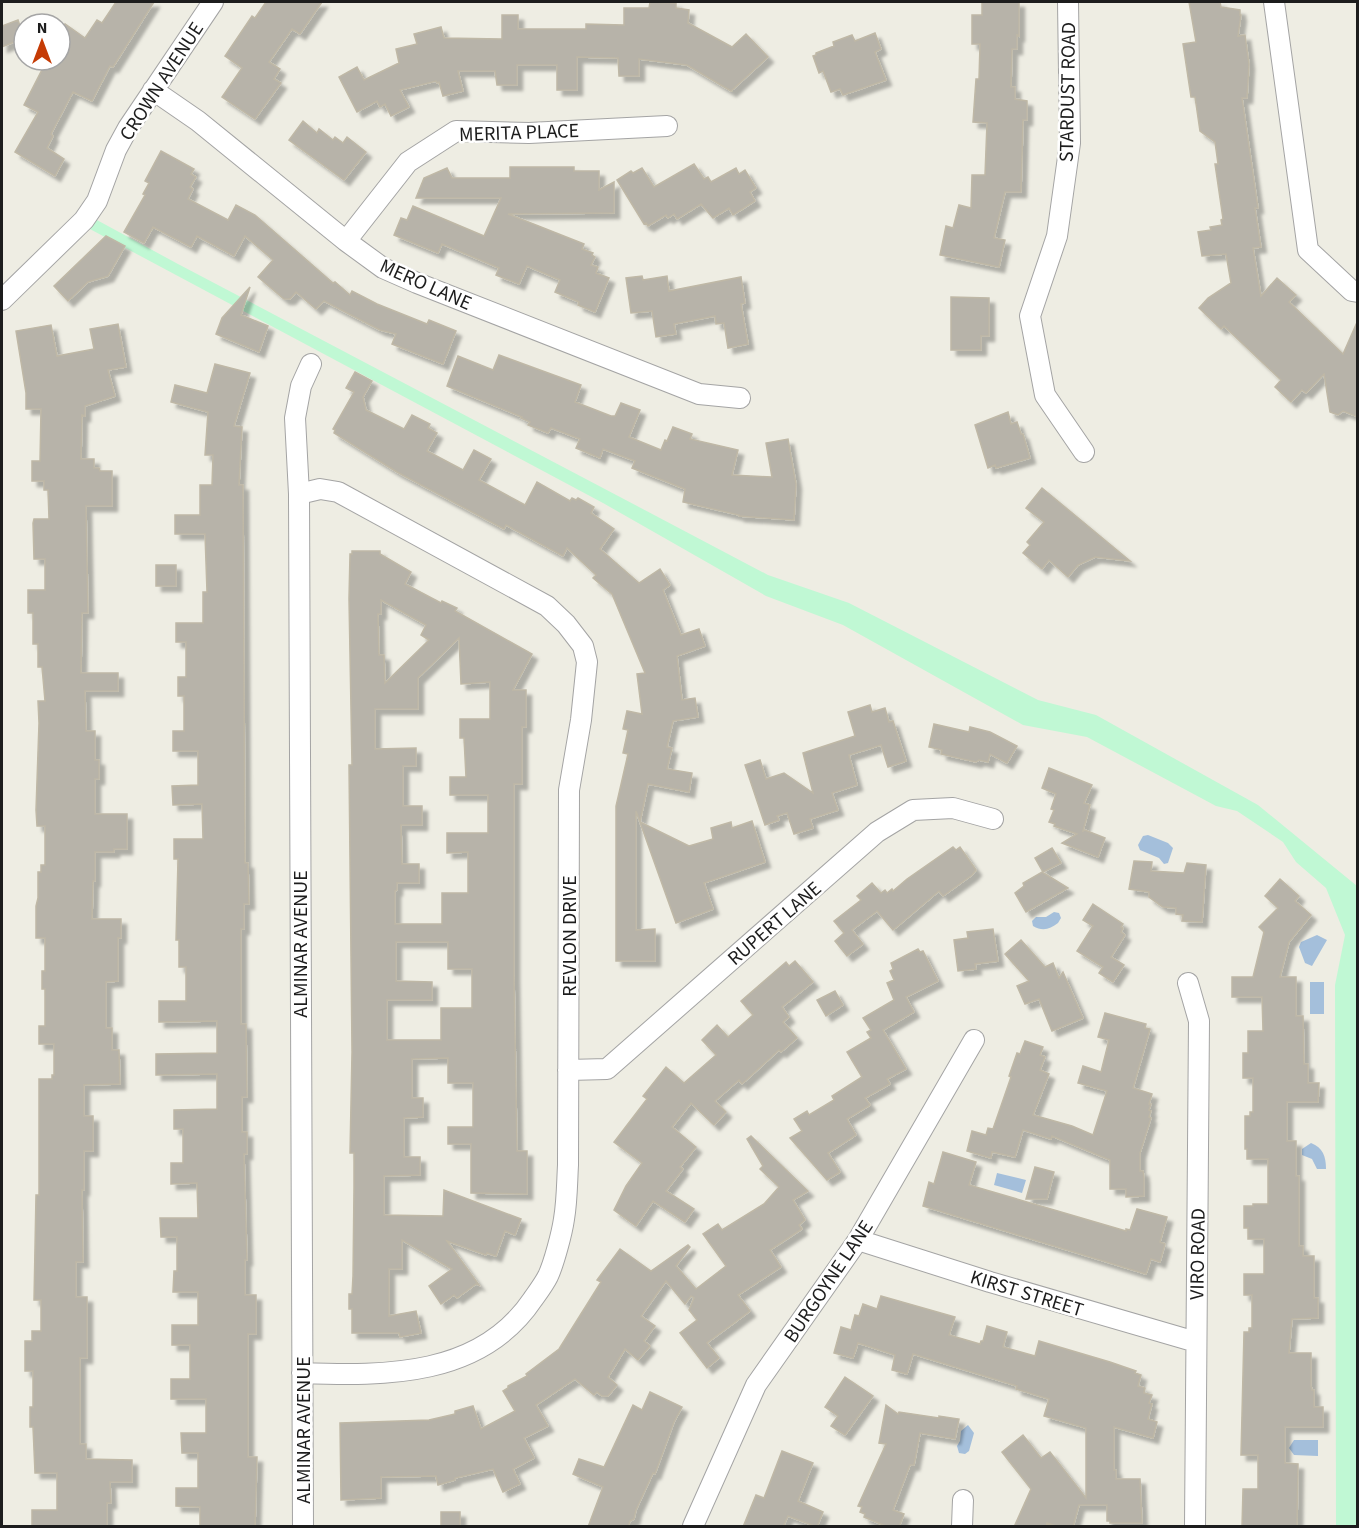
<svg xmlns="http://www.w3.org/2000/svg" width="1359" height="1528" viewBox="0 0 1359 1528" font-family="'Source Sans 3',sans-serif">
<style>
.park{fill:#c0f8d4}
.water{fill:#a4bfdb}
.building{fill:#b7b3a9;stroke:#bfb8a6;stroke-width:1.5;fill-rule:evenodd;filter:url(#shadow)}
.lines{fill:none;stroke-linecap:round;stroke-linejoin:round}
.minor-casing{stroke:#a4a4a4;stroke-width:22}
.minor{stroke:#fff;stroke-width:20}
.labels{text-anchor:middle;stroke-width:5;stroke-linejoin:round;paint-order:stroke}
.street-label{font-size:20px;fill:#1d1d1d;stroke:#fff}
</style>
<defs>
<filter id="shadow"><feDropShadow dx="5.5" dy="5.5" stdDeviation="1.5" flood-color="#0004"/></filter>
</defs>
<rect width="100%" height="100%" fill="#eeede3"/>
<path class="park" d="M95,219l83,45 590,311 81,28 189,97 58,15 162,90 99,81v640h-21l-1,-541 10,-50 -19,-47 -30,-26 -13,-20 -46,-31 -21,-5 -129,-69 -64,-12 -180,-100 -77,-29 -163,-93 -515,-275z"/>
<path class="water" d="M1148,835l20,8 5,5 -5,15 -4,1 -5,-6 -19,-8 -2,-5 5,-9z
M1054,912l5,1 2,5 -3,5c-8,6 -15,9 -25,3l-1,-5 4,-4h10z
M1317,935l10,5 -15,26 -7,-3 -6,-16 2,-5z
M1310,982h14v32h-14z
M1311,1143c12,5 15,13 15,26h-9l-5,-10 -10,-4v-6z
M997,1173l29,7 -4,13 -28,-8z
M968,1425l6,8 -5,18 -4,3 -6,-1 -2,-7 3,-5 1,-10z
M1294,1440h24v16l-24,-1 -5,-7z"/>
<path class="building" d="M116,2h38l-41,65 -3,-1 -18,35 -19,-9 -22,42 2,2 -6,12 17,11 -9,17 -40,-24 23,-40 -14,-7 23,-45h13v-25l5,-11 20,14 12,-18 5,3z
M266,2h56l-22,32 -8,-5 -23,33 11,7 -6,10 7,4 -26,36 -33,-22 20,-29 -17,-12 27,-40 3,2z
M650,2l26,1v5l13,2 -1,13 44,24 14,-13 22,23 -37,34 -44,-26 -48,-6v17h-20l-1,-18 -41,-1v33h-20v-25h-40v20h-20l-2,-14h-37l5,20 -20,5 -4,-14 -2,1 -1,-2 -36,9 9,17 -18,9 -6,-12 -5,3 -3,-6 -20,11 -18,-35 18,-10 7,13 35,-17 -3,-14 21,-5 -3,-10 27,-7 3,11 58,1v-24h16v14h68v-5l38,1v-17h25z
M982,2h37v34l-2,-1v14h-5l-1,38h4v12l12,2v19h-4l-2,72h-16l-11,46 11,2 -6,27 -59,-12 6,-29 7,2 6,-23 12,3 1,-33h13l2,-52 -14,-1 3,-43h3l1,-35h-8v-29h10z
M1189,2h31l1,5 19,3v5h1l-3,21 7,-1 4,29 -2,34h-5l16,110h-3l6,39 -8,1 8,48 16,-18 19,17 -7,7 54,52 15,-34v97l-15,-6 -5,4 -8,-3 -6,-38 -18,19 -4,-3 -11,12 -16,-15 6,-7 -57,-54 -3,3 -22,-21 9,-10 23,-15 -5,-29 -24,2 -4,-24 13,-2 -1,-3 12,-2 -1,-5 2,-1 -8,-55h3l-3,-22 -15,-11 -5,-34h-4l-8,-53 13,-2z
M18,20l6,18 -22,9v-21z
M875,33l6,16 -6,3 11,28 -43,15 -3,-6 -9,3 -8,-21 -4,2 -6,-17 3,-1v-2l18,-7 -1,-4 19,-7 3,6z
M303,121l14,12 2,-4 14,11 2,-3 8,6 4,-6 19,15 -22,28 -55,-40z
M161,151l33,18 -3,5 5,3 -6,10 3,2 -5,10 40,21 8,-15 19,10 78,68 2,-1 15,13 2,-4 25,13 50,20 2,-4 27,11 -13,33 -51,-20 4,-10 -16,-4 -56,-29 -8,8 -20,-17 -6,7h-6l-26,-22 15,-17 -28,-24 -11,20 -37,-20 -6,11 -38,-20 -9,16 -20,-11 21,-37 -2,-1 6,-11 -4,-2z
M694,164l10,15 4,-2 3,5 25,-14 3,6 6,-4 11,18 -6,4 5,9 -22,14 -4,-7 -16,10 -12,-14 -24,15 -3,-5 -6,4 -2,-3 -18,11 -2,-3 -2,1 -27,-44 14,-9 2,2 9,-5 12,19z
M510,167h64v4h25v19l15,-8v31l-106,1 76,30 -2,5 11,4 -1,2 3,2 -4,8 7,2 -2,6 13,5 -14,34 -17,-7 1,-3 -24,-10 5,-12 -33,-14 -8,18 -23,-9 3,-7 -57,-24 -4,9 -44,-18 7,-17 6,2 6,-14 71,30 17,-38h-85l8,-20 23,-10 5,10h58z
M106,236l19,10 -17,30 -20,6 -20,19 -14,-15z
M642,276l1,4 24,-4 2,15 72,-14 4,26 -4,1 7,40 -20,4 -4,-25 -8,1 -1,-8 -41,8 2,10 -20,3 -4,-26 -21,2 -5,-35z
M250,287l-9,28 27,11 -9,26 -43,-18 6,-16z
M951,297l38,1v38h-8v14h-30z
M118,324l8,43 -18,3 7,26 -30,10v10l-3,-1 -1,44h13v9h5l1,3h12v35h-26l2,107h-6l-1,60h37v18h-33l1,40h9v29h4v19h-4v35h32v35h-13v3h-19v29h-2l-1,38h29v19h-3v43l-12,1v46h6v22h7l1,34 -36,1v31h9v35h-9v39h-2l1,72h-7v35h11v61h-7v86h6v15l46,1v22h-22l1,21h-4v24h-75v-17h25v-37h-22l-2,-46h-3v-20h3v-36h-8v-30h7v-10h9v-31h-7l2,-105h3v-116h13v-4h2v-31h-15v-18h6v-37h-3v-18h3v-33h-9v-32l2,-8v-26h3v-7h4v-39h-8l-1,-16 3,-87 -1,-22h7l-3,-34h-4v-23h-5v-31h-5v-23h17v-31h-11l-1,-36 1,-4h15l-1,-29h-4v-9h-12v-20h8l1,-52h-15v-16l-10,-62 35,-6 6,31 37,-7 -4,-20z
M499,355l82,30 -6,17 36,14h4l6,-13 19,7 -11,27 32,13 4,-10 2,1 6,-14 19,7 -2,5 48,11 -6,25 40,2 -6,-34 22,-4 8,45 -2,36 -55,-4v-1l-56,-13 2,-13 -53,-21 3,-7 -32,-12 -3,9 -24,-10 4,-9 -29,-11 -3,5 -20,-8 2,-3 -9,-4 1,-1 -75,-31 11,-30 35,14z
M215,364l35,9 -16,53 8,1 -3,58h4l2,378h3l1,41h-5v25h-3v95h5l1,73h-5v35h5v22h-3l3,106h-2v35h11v39h-8v123h9l-2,70h-55v-20l-24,-1v-18h22v-35h-16l-1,-20h25v-34h-35v-20h19v-34h-18v-20h26v-33h-25l1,-21h3v-34h-16l-1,-19h38l-1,-35 -26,1v-21h12v-34h-9v-19l43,-1v-35l-61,1v-21l61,-1v-32l-58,1v-21h27v-34h-7v-27h-3l2,-81h-4v-20h29l-1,-35 -29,1 -1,-19 26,-1v-34h-25v-20h11v-35h-6v-19h8v-35h-10v-19h27v-31h4l-2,-58h-30v-19h25v-30h12l1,-30h-8l3,-43 -37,-10 4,-17 32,8z
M355,372l17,9 -9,16 3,13 38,19 8,-14 18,9 -2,4 9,5 -10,18 36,19 11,-20 17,9 -12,21 46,25 12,-23 33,19 2,-3 4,2 2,-2 16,9 -3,6 23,16 -14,20 39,34 21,-14 10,16 -7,5 18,45 18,-6 6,17 -28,10 5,44 13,-2 3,19 -25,4 -6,26 5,1 -5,21 25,4 -3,19 -41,-8 -8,38 49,24 24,-7 -2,-11 20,-6 1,6 20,-7 13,41 -61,21 9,26 -37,14 -40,-112v119l19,-1v32h-39v-155l12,-52 -5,-1 5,-23 -5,-1 4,-18 15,3 -5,-40 8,-1 -33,-79 -19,-16 3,-3 -29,-27 -4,8 -57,-31 -2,4 -107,-57 -63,-39 1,-3 -2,-1 21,-37 -8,-4z
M1008,412l3,12 6,-2 4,12h2l7,24 -34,10 -1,-3 -7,3 -13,-43z
M1042,488l88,73 -35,-4 -17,8 -10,12 -19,-17 -7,9 -19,-16 7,-8 -3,-3 17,-20 -18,-14z
M352,551h28v3l31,18 -6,12 36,19 1,-2 15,7 -2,3 77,43 -19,36h13v37h-4v57h-8v191l3,176h10v43l-56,-1v-49h-23v-17h25v-44h-25v-25l-36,1v39h11v19l-19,1v39h16v18l-36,1v39l59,1 1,-26 77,29 -6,16 -10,-4 -9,25 -9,-3 -1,2 -39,-14 32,44 -3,-1 -19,14 -3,-3 -13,9 -12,-18 23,-17 -50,-29v29h-13v47l27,-5 5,22 -21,4 -1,-4h-47v-24h-3v-15h3l1,-18 1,-89v-34h-4l2,-101 -3,-287h3l-3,-166 1,-45h2zM381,600l45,25 -5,10 8,5 -44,43 -1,-28h-5l-1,-41h3zM459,638l2,46 29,-2v37h-30v19h4l2,39h-16v18h38v38h-41v20l21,-1v41h-26v31h-47v-33l2,-1v-7h22v-19h-17l-1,-39h21v-19h-19v-40h13v-18l-41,1v-40h43v-31zM396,942h52v27h24v39h-31v32h-54v-40h45v-18l-36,-1z
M156,565h20v21h-20z
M870,705l2,7 13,-4 4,14 4,-1 13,40 -18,6 -7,-22 -32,10 8,30 -25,8 6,17 -28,9 3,9 -19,6 -7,-21 -10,3 2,4 -14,5 -20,-60 15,-5 6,19 18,-6 29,20 -10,-40 52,-17 -7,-24z
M934,724l35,8 1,-5 20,5 27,14 -10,17 -17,-9 -2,8 -9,-2 -3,2 -35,-8 1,-4 -13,-3z
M1049,768l43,17 -8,18 6,2 -7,26 2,-1 20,8 -7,19 -36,-14 15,-9 -23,-8 1,-2 -6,-2 5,-12 -3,-1 5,-15 -14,-6z
M953,847l3,3 4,-3 16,23 -4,5 -29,21 -4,-5 -46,39 -16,-19 -25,19 11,14 -16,12 -12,-15 9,-8 -10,-12 27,-21 -4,-4 15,-13 9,10 4,-3 2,3 5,-4 1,2 14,-12z
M1052,848l9,15 -18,9 -8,-14z
M1134,861l18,1 -1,9 33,2 3,-10 19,2 -4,57 -20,-1 1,-6 -7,-1v-6l-13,-1 -14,-10v-5l-20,-3z
M1042,872l26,16 -42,24 -11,-19 9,-7 -1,-3z
M1280,879l19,17 -4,5 16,14 -22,27 -9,35h16v39h7l1,48h4v19h11l-1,19h-31v39h9v35h3v70h4v10h11v42h4v20l-26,1 -3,34h22v33l1,4h2v17h9v20h-38v36l13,1 -1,63h-55l1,-38h15v-34h-17l3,-123h5v-4h3v-33h-8v-21h20v-35h-16v-11h-4v-22h9v-2h15v-45h-21v-10h-2v-33h5v-4h3v-34h-10v-25h5v-22h15l-1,-34h-30v-20h21l11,-45 -5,-5 19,-19 -13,-12z
M1093,904l30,20 -2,3 2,1 -2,4 4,3 -14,22 13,8 -11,17 -14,-9 4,-6 -26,-16 16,-25 -10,-6z
M993,929l5,32 -23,3 1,5 -18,2 -4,-31 14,-2 -1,-6z
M1021,940l24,27 8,-4 6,15 4,-6 20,46 -31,13 -13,-32 -14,5 -8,-18 12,-5 -24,-27z
M918,949l2,3 3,-1 15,30 -32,16 8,15 -31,18 23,39 -19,10 3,5 -25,14 5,7 -23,14 9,16 -28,18 12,19 -13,8 -37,-42 12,-7 -8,-12 13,-8 2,4 25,-15 -2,-4 30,-19 -15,-25 24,-14 -4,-6 4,-2 -8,-12 31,-18 -7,-17 7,-3 -4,-9 3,-2 -2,-6z
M795,961l18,21 -31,25 7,10 -6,5 14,16 -16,14 -2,-2 -37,34 -3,-4 -24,21 11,11 -12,13 -23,-22 -19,24 24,20 -16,20 3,2 -17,22 28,18 -9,13 -32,-21 -17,25 -22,-16 12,-24 16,-23 -28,-21 33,-43 -4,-3 23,-29 18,16 32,-28 -14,-15 15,-15 11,12 25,-22 -12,-14 45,-39 3,4z
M835,991l8,14 -17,11 -9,-16z
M1105,1013l41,11 -1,4 5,1 -17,59 19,6 -3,10h2l-2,6 2,1 -2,6 2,1 -11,35v18h3l1,7v18l-18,1v-8h-16v-29l-58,-24 -1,3 -28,-9 -8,27 -23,-5 -1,6 -24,-7 5,-20 14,4 2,-7 5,1 18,-52 -2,-1 8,-23 3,1 5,-13 18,6 -3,8 5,2 -5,13 9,4 -16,41 39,11 21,9 14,-44 -29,-8 5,-17 18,6 8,-32 -11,-3z
M751,1136l57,55 -15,9 12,20 -6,5 3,4 -32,21 11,17 -43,28 12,16 -43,32 12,15 -12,10 -27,-35 17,-13 -8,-10 5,-12 -3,-2 -6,8 -19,-23 -25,35 14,10 -11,15 6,5 -12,14 -13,-11 -17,28 9,8 -9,11h-6l-5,-4 -3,3 -19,-16 -39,26 12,21 -24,12 10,20 -21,11 7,15 -17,8 -10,-23 -38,9v2l-17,5 -2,-9 -55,1v21l-40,2 -1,-77 89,-3 26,-6v-3l18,-5 8,23 34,-18 -12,-20 5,-3v-2l19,-10 -1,-2 33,-25 42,-67 -4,-2 23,-31 31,22 37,-26 2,2 -14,19 20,23 30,-23 -23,-32 15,-10 4,6 42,-26 15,-17 -19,-18 3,-3 -16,-27z
M943,1152l33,10 -7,23 157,46v-2l4,1 7,-21 30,8 -7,25 5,2 -5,18 -9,-3 -5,15 -223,-68 6,-24 5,2z
M1035,1167l19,5 -7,27h-21z
M881,1296l74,21 -6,18 31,9 1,-3h2l4,-15 20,6 -4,15 32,9 4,-15 71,21 26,9 -1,2 6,2 -3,11 7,2 -1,5 8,2 -3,8 3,1 -4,15 9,3 -4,16 -39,-11v43h2v9h24l2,44h-32v-2h-3v-16h-28l-6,22h-14l-12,-4 -1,4h-32l17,-38 -29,-37 21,-17 18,23 9,-6 36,46v-70l-42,-12 5,-17 -33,-10 1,-3 -104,-32 -6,20 -15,-4 3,-15 -37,-12 -5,15 -19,-5 7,-26 10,3 4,-15 4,1 4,-12 14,5z
M845,1377l28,19 -28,39 -14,-9 7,-10 -13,-9z
M650,1392l32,15 -8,15 -19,52 -2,-1 -17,37 -2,9 -4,2 -2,6h-40l15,-40 -30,-13 6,-15 25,8 29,-62 9,5z
M886,1405l12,9 1,-2 40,6v-2l20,3 -4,20 -35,-6 -6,32h-4l-17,45 11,4 -5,13h-11l-24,-10 1,-3 -5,-2 2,-5 -4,-1 28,-62 -7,-1z
M782,1451l31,12 -15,38 25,11 -6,15 -29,-11 -5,11h-40l13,-32 8,3z
M441,1512h19v15h-19z"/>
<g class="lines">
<defs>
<path id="minor" d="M1068,2l2,141 -13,93 -27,80 15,79 39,57
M1274,2l34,248 44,41 6,1
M153,90l45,31 148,120 37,27 34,15 282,111 41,4
M346,241l62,-79 48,-31 73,2 138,-7
M2,300l82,-80 13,-19 19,-51 12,-22 85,-126
M299,494l21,-5 18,3 209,114 19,18 17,22 4,16 -6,58 -12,70 -1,375c-1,18 -1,37 -4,54 -2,14 -10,44 -16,57 -4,8 -10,16 -15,23 -52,78 -147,77 -231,74
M1188,983l11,38 -4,505
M568,1070l39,-1 270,-237 36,-22 40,-2 40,11
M858,1240l132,42 206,60
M303,1526l-4,-1032 -4,-76 6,-32 10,-22
M693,1526l63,-141 102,-145 116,-200
M962,1526l1,-26"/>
</defs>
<use href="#minor" class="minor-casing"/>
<use href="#minor" class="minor"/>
</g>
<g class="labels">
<g class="street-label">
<text transform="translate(161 81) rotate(-57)" y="7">CROWN AVENUE</text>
<text transform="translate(1067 92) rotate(-89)" y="7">STARDUST ROAD</text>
<text transform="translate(519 132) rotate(-2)" y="7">MERITA PLACE</text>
<text transform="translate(426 284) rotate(24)" y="7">MERO LANE</text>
<text transform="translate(774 923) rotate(-41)" y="7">RUPERT LANE</text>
<text transform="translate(569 936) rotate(-90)" y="7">REVLON DRIVE</text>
<text transform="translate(300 944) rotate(-90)" y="7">ALMINAR AVENUE</text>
<text transform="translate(1197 1254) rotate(-89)" y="7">VIRO ROAD</text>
<text transform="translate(828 1281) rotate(-56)" y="7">BURGOYNE LANE</text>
<text transform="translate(1027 1293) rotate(17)" y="7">KIRST STREET</text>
<text transform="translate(303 1430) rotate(-90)" y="7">ALMINAR AVENUE</text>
</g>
</g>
<rect width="1359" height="1528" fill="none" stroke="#1d1d1d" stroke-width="6"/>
<g transform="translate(42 42)"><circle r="28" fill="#ffffff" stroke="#a5a5a5" stroke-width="1.5"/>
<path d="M0-4.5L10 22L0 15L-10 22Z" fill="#c53b05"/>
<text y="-9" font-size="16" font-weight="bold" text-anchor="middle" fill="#1d1d1d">N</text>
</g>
</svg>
